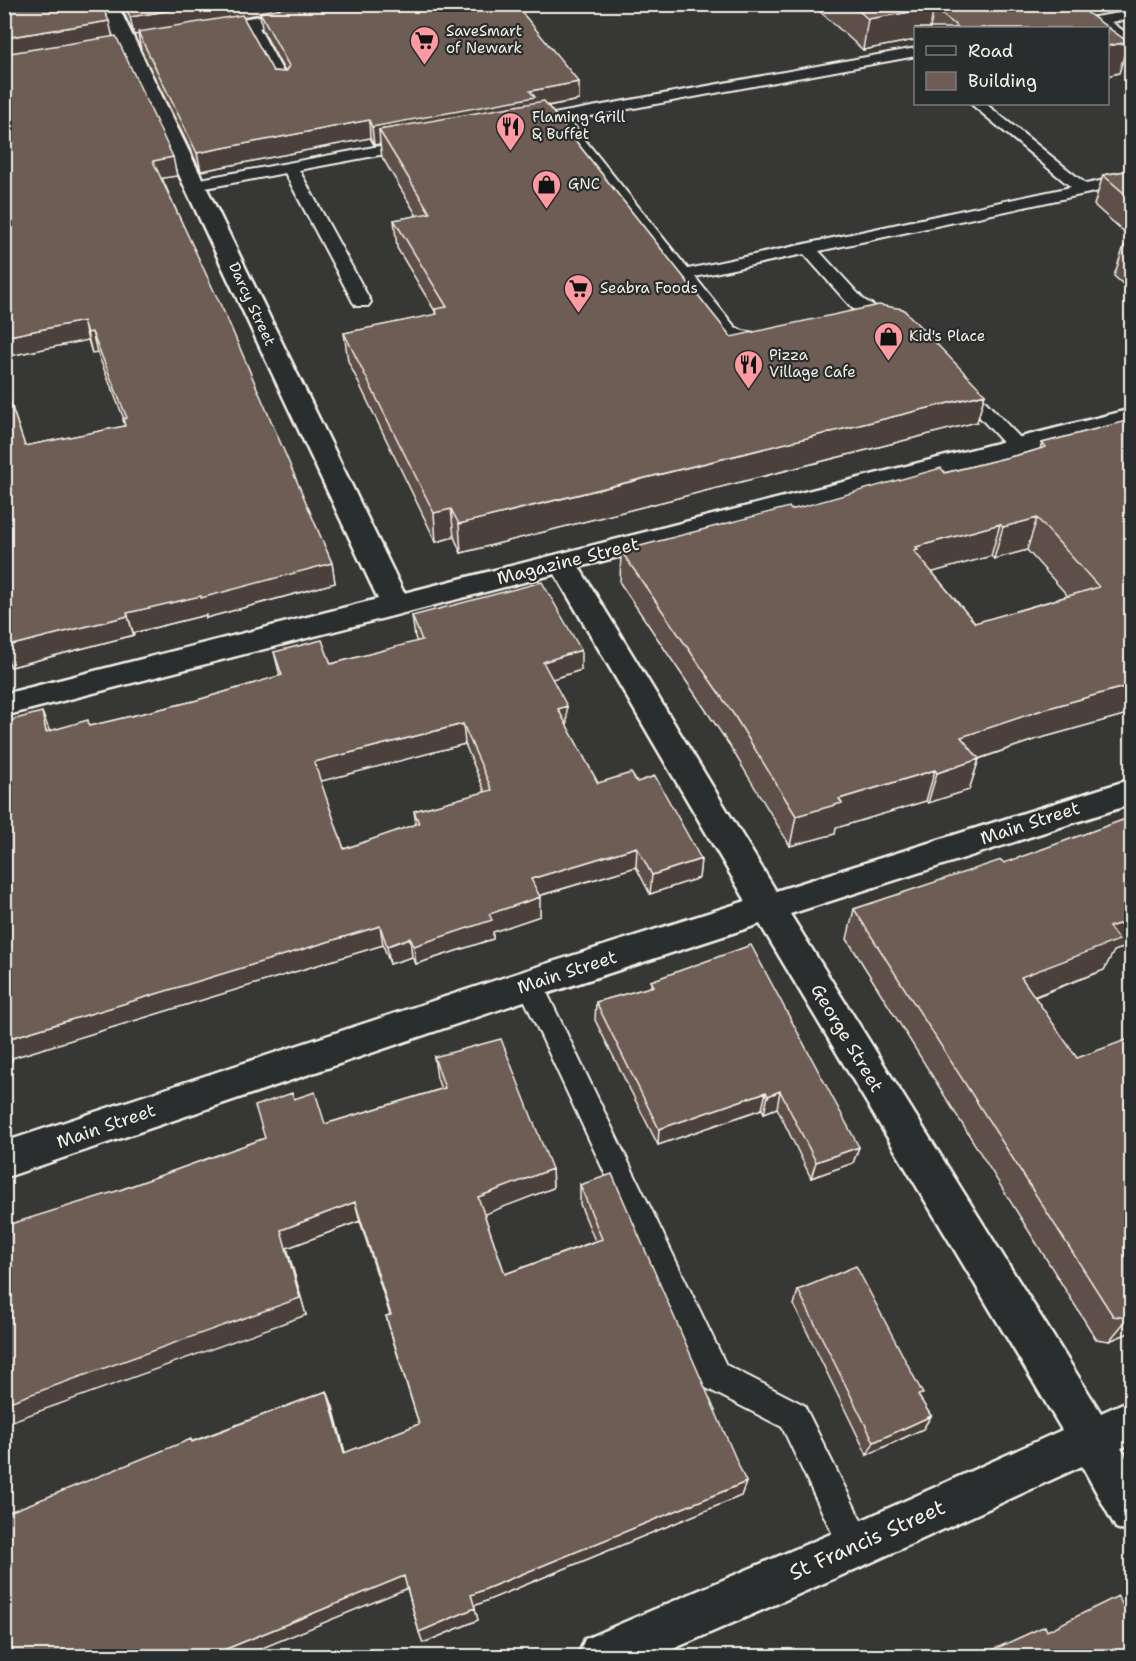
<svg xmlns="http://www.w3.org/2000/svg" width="1136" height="1661" viewBox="0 0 1136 1661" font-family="'Shantell Sans',sans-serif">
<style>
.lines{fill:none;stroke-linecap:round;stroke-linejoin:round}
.service-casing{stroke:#f4f1e8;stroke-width:4}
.minor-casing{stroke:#f4f1e8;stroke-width:5}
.service{fill:#2a2d2e;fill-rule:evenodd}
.minor{fill:#2a2d2e;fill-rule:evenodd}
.wall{fill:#5e5048;stroke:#f4f1e8;stroke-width:1.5;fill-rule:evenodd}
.shaded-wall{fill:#4c413b;stroke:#f4f1e8;stroke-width:1.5}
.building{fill:#6d5d54;stroke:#f4f1e8;stroke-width:1.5;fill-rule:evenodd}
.labels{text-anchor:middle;stroke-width:4.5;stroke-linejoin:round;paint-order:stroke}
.far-poi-label{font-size:15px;fill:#f4f1e8;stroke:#2a2d2e;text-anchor:start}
.far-street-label{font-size:15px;fill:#f4f1e8;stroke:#2a2d2e}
.street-label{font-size:18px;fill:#f4f1e8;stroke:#2a2d2e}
.near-street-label{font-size:21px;fill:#f4f1e8;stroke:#2a2d2e}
</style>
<rect width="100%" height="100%" fill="#373736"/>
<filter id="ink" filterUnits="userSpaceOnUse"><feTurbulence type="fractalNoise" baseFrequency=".0167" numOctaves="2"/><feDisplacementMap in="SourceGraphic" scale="12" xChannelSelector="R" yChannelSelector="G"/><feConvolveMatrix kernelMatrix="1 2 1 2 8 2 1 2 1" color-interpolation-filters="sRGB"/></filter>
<g filter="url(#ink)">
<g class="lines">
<defs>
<path id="service" d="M1132,11v8l-21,3 21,15v11l-24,-15v-5h-6l-5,-3 -24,3h-29l7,-4z
M250,20l7,4 33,61 -2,3h-10l-2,-3 -33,-61z
M916,48v8l-347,64 119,149 383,-82 -100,-83h15l100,80 46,-10v10l-313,67 45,49 35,20 3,4 -3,4 -6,1 -41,-21 -48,-54 -109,23 40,50 8,4 29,5 3,4 -3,4c-15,3 -36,-2 -49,-9l-167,-212 -31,5 -7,-4 2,-3 39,-8z
M412,140l8,5 -3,3 -118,22 72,132 -3,4h-12l-3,-4 -68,-129 -90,17 -8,-5 8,-5z
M958,378l6,1 60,63 2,4 -2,4h-14l-58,-63 -3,-4 3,-4z
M530,973l9,3 187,389 78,40 64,129 5,12 -5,12 -12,5 -12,-5 -62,-131 -78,-40 -187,-403 4,-8z"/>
<path id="minor" d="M99,4h18l287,589 728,-184v16l-553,142 197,324 356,-112v25l-342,110 311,499 31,-14v45l-11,4 11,19v67l-16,-6 -34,-62 -210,96 -215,94h-79l7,-17 255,-109 222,-100 -302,-506 -230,75 -526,179v-36l526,-173 216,-68 -191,-327 -551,142v-22l374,-95z
M334,4h46l-9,5 -166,28 -7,-2 -2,-4 2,-4 7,-2z"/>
</defs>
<use href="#service" class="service-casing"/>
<use href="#minor" class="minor-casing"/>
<use href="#service" class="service"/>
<use href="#minor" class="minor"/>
</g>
<path class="wall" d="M120,4h395l64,96 -31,6 183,231 254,57 -8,28 -516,131 -7,-16 -18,5 -88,-181 -4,-28 91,-18v-4l-38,-63 -3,-28 23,-4 -35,-59 -2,-13 -6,1 -4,-7 -169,33 -60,-121 -3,-16 -4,1zM260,14l2,15 23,43 -12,-1 -30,-54z
M818,4h257l53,38 -9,31 -12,3v-48h-192v12l-52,10 -46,-41z
M112,36l65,140 -15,2 170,385 3,20 -129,35v-3l-73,18 1,2 -123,32 -7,-15v-268l21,62 100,-20 -2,-7h1l-27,-67 -5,1 -4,-13 -84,17z
M1131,170v68l-37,-33 9,-30z
M1131,244v47l-17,-15 10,-30z
M1131,420v293l-97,27 -55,19 -10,31 -41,13 -2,-2 -90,27 -1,6 -45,12 -60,-100 -110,-163 1,-32 409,-99 10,-3 2,-6zM1027,550l41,46 -93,27 -43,-51 59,-16 3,3z
M412,616l169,54 -29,9 15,47 31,57 39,-1 64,77 -2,19 -49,16 -14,-27 -97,29 1,20 -47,16v7l-77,25 -4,-7 -22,7 -7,-19 -371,113v3l-8,2 45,-332 41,-5 104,-25 86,-25 -6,-24 57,12 86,-22 -2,-5zM465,744l20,48 -71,19 2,14 -72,24 -24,-68z
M1131,817v128l-17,6 -10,19 -69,27 96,335 -22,9 -13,-2 -249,-400 7,-30 150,-46z
M651,981l208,166 -6,16 -42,15 -34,-70 -13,5 -2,-4 -104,36 -63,-125 1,-18 55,-15z
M434,1057l118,112 1,19 -69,26 21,60 90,-33 -15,-37v-19l166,297 -5,14 -267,110 4,14 -55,23 -4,-11 -12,-44 -214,-147 134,-50 6,16 12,46 74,-29 -28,-90 -5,-18 4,-1 -30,-94 -73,27 19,67 -186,-125 145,-52 29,-39 31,25 116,-35 -4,-11z
M798,1290l122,109 11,17 -8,13 -56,26 -73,-150z"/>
<path class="shaded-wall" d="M209,4h109l-58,8v2l-126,21 -4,-18z
M934,8l-4,20h-15v12l-52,10 5,-31z
M109,21l4,17 -109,18v-18z
M1128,42l-9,31 -12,3v-30z
M579,82v18l-44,8 -156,22 1,14 -6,1 -2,-18 158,-36z
M369,120l1,18 -169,33 -4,-18z
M173,157l4,19 -20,3 -4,-18z
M83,321l5,19 -84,17v-20z
M92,332l5,20 -5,1 -5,-20z
M985,394l-8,28 -516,131 -2,-29z
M451,509l3,28 -18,5 -2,-29z
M1037,518l-10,32 -33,9 9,-32z
M1000,524l-9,32 -79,22 -5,5 9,-36z
M332,563l3,20 -129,35v-3l-73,18 -6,-20z
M128,616l6,19 -123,32 -7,-15v-5z
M581,650v20l-38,12v-20z
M1131,685v28l-97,27 -83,28 10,-31 84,-28z
M567,706v20l-9,-17z
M42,712l8,20h-4z
M463,724l2,20 -147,38 -4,-20z
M979,759l-10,31 -41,13 9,-30z
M935,770l-9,31 -90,27 -1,6 -45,12 6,-30 43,-17z
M637,847l-1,20 -105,31v-19z
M701,859l-2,19 -49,16 2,-19z
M540,897v19l-47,16v7l-77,25 -2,-18 75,-32z
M1131,920v25l-17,6 -10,19 -95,36 12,-29 88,-50z
M380,926l3,19 -371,113v3l-8,2v-23z
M410,938l2,19 -22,7 -3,-18z
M780,1091l-3,17 -13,5 4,-17z
M766,1092l-4,17 -104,36 1,-16z
M859,1147l-6,16 -42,15 5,-16z
M552,1169l1,19 -73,28 -2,-19z
M355,1202l5,19 -73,27 19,67 -302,109v-20l277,-174z
M1131,1317v15l-22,9 19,-23z
M327,1391l6,16 16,61 -5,-15z
M931,1416l-8,13 -56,26 7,-13z
M746,1482l-5,14 -267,110 -3,-11z
M404,1576l4,12 -165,68h-34z
M475,1608l3,12 -55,23 -4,-11z"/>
<path class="building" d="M4,4h97l8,17 -105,17z
M124,4h85l-79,13z
M306,4h209l64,78 -49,9 5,6 -163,30 -3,-7 -172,33 -59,-121 104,-17 31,56 12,1 4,-6 -29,-54z
M851,4h224l53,38 -21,4v-18h-148l-25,-20 -66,11z
M116,36l57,121 -20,4 77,164 102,238 -131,35v-2l-74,17 1,3 -124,31v-263l21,62 100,-20 -2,-7 4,-1 -35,-86 -5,1 -4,-12 -79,16v-283z
M544,101l187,236 148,-32 24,4 82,85 -526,130 -8,-15 -17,4 -90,-180 93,-19 -2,-5 12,-2 -53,-87 36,-7 -51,-83z
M1131,170v29l-28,-24z
M1131,244v8l-7,-6z
M1131,420v265l-86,24 -84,28 18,22 -42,14 -2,-3 -96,29 3,4 -46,13 -62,-101 -113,-164 168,-44 2,3 150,-42 4,5 85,-21 16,-5 -4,-4zM1037,518l62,69 -124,36 -61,-72 4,-1 -2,-3 84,-23 3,3z
M542,582l39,68 -38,12 24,44 -9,3 40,74 33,-10 6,9 18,-6 46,83 -49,16 -15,-28 -106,32 9,18 -51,17 3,6 -78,26 -4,-8 -23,8 -7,-20 -376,114v-318l38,-10 4,20 42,-12 1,6 105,-25 88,-26 -8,-23 48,-12 9,24 91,-24 -10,-24zM463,724l29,66 -78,21 5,12 -75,26 -30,-87z
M1131,817v103l-22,7 10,13 -98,37 56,81 54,-20v279l-3,1 -15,-2 -259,-407 147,-49 3,3z
M751,945l108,202 -43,15 -36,-71 -12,5 -2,-4 -107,37 -63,-127 58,-16 -3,-5z
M501,1039l51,130 -74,28 27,77 97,-35 -22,-54 32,-11 134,308 -275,113 4,13 -56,24 -15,-56 -195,80h-205v-142l46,-18 141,-57 1,3 135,-51 17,62 75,-29 -33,-108 5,-1 -36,-113 -74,28 19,68 -296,106v-178l116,-36 145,-52 -10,-32 37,-13 2,6 21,-7 10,32 120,-36 -11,-31z
M856,1266l67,128 -5,1 13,21 -57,26 -76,-152z
M1118,1596l13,25v35h-152l66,-30 2,5z"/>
</g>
<defs>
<symbol id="supermarket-pin" viewBox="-11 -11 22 30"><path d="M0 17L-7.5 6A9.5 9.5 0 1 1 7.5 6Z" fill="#ff9aa2" stroke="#2a2d2e"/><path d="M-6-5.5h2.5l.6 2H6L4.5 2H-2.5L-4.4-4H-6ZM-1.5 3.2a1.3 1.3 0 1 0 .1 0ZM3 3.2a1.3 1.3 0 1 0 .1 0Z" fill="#111"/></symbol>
<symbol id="restaurant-pin" viewBox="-11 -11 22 30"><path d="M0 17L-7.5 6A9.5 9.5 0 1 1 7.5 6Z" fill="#ff9aa2" stroke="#2a2d2e"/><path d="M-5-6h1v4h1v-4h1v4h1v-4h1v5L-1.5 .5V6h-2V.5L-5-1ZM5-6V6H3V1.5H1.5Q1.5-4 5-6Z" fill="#111"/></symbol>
<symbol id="shop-pin" viewBox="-11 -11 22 30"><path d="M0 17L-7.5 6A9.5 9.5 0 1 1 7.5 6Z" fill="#ff9aa2" stroke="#2a2d2e"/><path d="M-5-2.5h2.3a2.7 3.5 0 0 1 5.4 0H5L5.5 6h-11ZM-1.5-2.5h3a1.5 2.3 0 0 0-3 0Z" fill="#111"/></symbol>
</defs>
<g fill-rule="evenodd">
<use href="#supermarket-pin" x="408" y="24" width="33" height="45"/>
<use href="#restaurant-pin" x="494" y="110" width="33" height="45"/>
<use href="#shop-pin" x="530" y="168" width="33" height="45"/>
<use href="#supermarket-pin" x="562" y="272" width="33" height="45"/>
<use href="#shop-pin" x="872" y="320" width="33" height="45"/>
<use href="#restaurant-pin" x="732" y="348" width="33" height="45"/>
</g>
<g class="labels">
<g class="far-poi-label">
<text x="446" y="36">SaveSmart<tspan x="446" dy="17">of Newark</tspan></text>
<text x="532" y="122">Flaming Grill<tspan x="532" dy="17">&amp; Buffet</tspan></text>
<text x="568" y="189">GNC</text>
<text x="600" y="293">Seabra Foods</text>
<text x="909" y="341">Kid's Place</text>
<text x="769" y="360">Pizza<tspan x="769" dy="17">Village Cafe</tspan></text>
</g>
<g class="far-street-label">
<text transform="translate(252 304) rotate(65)" y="5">Darcy Street</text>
</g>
<g class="street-label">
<text transform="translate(568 561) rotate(-14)" y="6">Magazine Street</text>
<text transform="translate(1030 823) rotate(-18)" y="6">Main Street</text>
<text transform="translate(567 972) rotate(-18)" y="6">Main Street</text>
<text transform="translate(847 1038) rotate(59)" y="6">George Street</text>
<text transform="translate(106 1126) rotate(-19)" y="6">Main Street</text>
</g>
<g class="near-street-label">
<text transform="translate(867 1540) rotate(-24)" y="7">St Francis Street</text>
</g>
</g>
<rect width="1136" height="1661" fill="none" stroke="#2a2d2e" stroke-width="24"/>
<rect x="12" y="12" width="1112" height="1637" fill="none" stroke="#f4f1e8" stroke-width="2" filter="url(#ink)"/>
<rect x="914" y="27" width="195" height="78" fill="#2a2d2e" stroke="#7b7b78" stroke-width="1.5"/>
<rect x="926" y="46" width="30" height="9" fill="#2a2d2e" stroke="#7b7b78" stroke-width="1.5"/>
<text x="968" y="57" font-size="18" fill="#f4f1e8">Road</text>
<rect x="926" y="72" width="30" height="18" fill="#6d5d54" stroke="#7b7b78" stroke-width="1.5"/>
<text x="968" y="87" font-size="18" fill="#f4f1e8">Building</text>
</svg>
